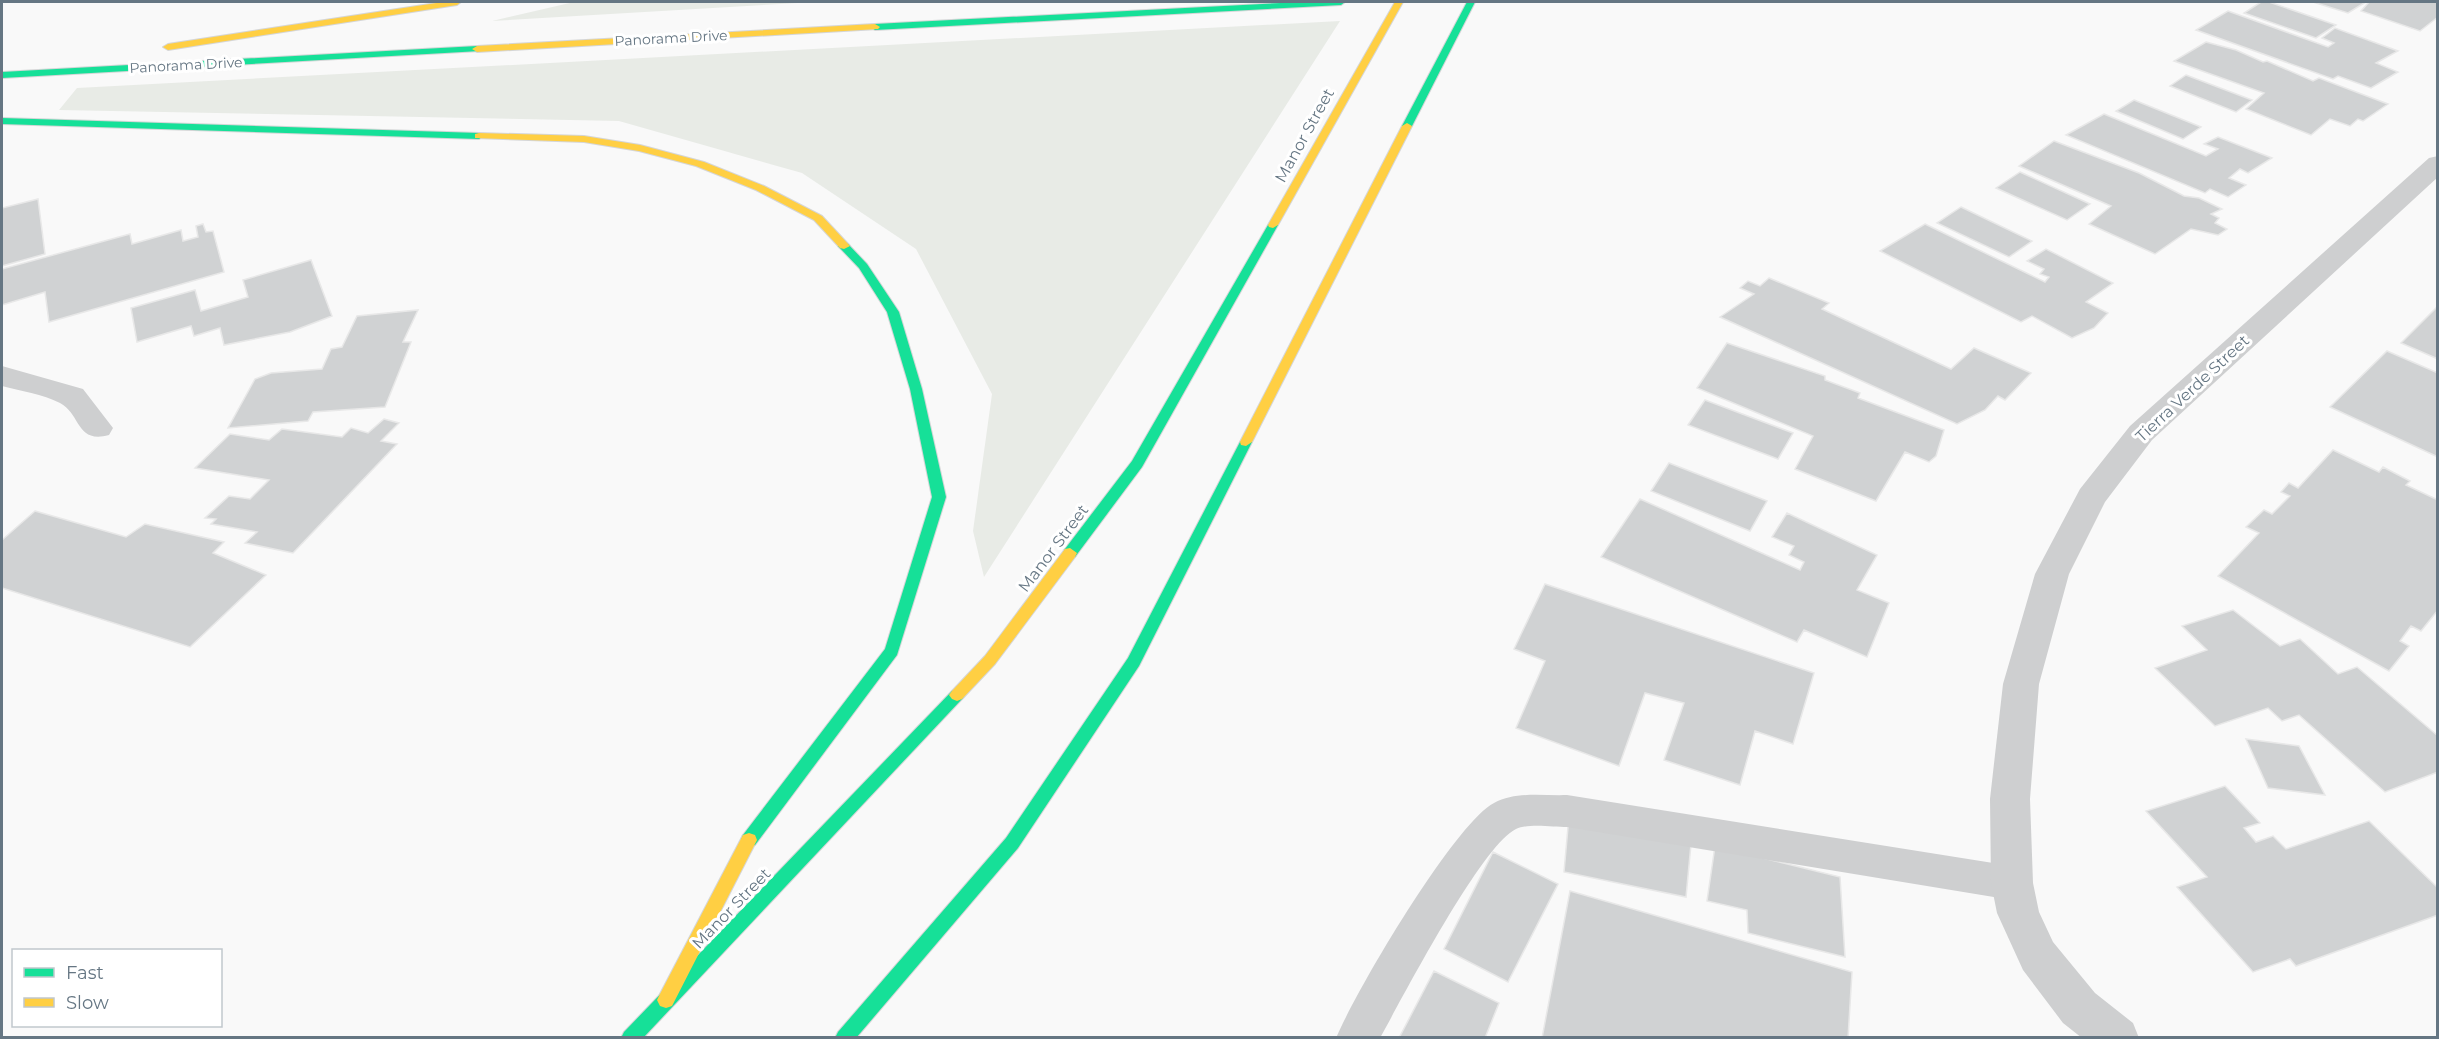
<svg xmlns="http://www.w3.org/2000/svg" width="2439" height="1039" viewBox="0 0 2439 1039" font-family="Montserrat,sans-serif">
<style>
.green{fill:#e8ebe6}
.building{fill:#d0d2d3;stroke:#e8e8e8;stroke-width:1.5}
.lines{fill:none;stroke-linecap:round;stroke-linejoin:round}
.fast-casing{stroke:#d5d6d7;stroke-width:2}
.slow-casing{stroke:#d5d6d7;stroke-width:2}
.lane{fill:#cecfd0;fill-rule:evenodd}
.street{fill:#cecfd0;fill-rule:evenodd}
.fast{fill:#16e098;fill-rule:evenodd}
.slow{fill:#ffcf43;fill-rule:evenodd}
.labels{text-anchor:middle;stroke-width:6;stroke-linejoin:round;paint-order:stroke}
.far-street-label{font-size:14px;fill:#657683;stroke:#fff}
.street-label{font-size:16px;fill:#657683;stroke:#fff}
</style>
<rect width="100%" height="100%" fill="#f9f9f9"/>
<path class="green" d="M574,2h241l-323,19z
M1340,21l-356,556 -11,-46 19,-137 -76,-145 -114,-76 -183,-52 -560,-11 18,-22z"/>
<path class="building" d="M2261,2h8l67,23 -20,13 -72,-25z
M2313,2h53l-18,11z
M2369,2h69v15l-18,14 -59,-20z
M2228,11l100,36 6,-4 -12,-5 13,-10 63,23 -22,12 22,9 -27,16 -33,-12 -5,3 -137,-49z
M2206,42l30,8 27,12 4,-1 46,20 6,-3 69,26 -25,17 -5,-2 -8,7 -20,-7 -19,16 -65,-26 18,-16 -90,-32z
M2186,75l66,25 -16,12 -66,-26z
M2134,100l67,27 -18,12 -67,-28z
M2104,114l102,42 12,-7 -14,-5 14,-7 54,21 -24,15 -8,-4 -11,9 17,7 -18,12 -18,-8 -5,4 -139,-58z
M2054,141l85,32 45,23 15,2 23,11 -11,5 8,4 -4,5 12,6 -9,6 -27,-6 -36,25 -66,-30 22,-18 -92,-40z
M2020,172l70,32 -23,16 -71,-32z
M38,199l7,55 -43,12v-58z
M1961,207l71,34 -23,16 -72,-34z
M203,224l3,8 7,-1 11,41 -175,50 -4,-30 -43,13v-36l128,-35 2,10 49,-14 2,11 15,-4 -2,-11z
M1925,224l120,58 4,-5 -9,-3 4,-5 -17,-8 19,-12 67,34 -27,19 22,11 -14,15 -22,10 -40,-22 -11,6 -141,-71z
M311,260l21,56 -42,16 -66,13 -4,-17 -26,8 -3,-10 -54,16 -6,-34 64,-18 6,21 47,-14 -5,-17z
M1769,278l60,25 -7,6 129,60 23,-21 57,25 -26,27 -7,-4 -13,14 -28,14 -237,-107 34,-23 -14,-6 8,-7 12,5z
M2438,306v53l-37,-16z
M418,310l-15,32h8l-26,65 -72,5 -5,9 -80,7 27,-49 16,-6 51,-4 9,-20 11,-2 15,-31z
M1727,343l98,33v4l35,13 -2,5 86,32 -8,26 -7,6 -24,-10 -29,49 -81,-32 18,-33 -116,-48z
M2387,351l51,22v84l-108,-50z
M1705,400l88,33 -15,26 -90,-34z
M384,419l15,4 -18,18 16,3 -104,109 -48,-10 12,-11 -46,-8 5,-5 -11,-1 24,-22 21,3 19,-19 -74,-12 35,-34 39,6 13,-11 60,8 9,-9 17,5z
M2333,450l46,22 4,-5 27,14 -4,4 32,15v110l-17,21 -10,-5 -11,15 9,5 -20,25 -171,-95 41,-43 -13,-6 18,-17 8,4 18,-18 -9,-4 8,-9 9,5z
M1669,463l98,38 -17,30 -99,-40z
M1640,499l160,71 4,-8 -15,-7 5,-9 -22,-9 15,-24 90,42 -20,35 32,13 -22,54 -63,-27 -7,12 -196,-85z
M35,511l91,26 19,-13 79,18 -11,11 53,22 -76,72 -188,-59v-48z
M1545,584l269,89 -21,71 -38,-13 -15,54 -76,-25 20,-57 -39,-10 -26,73 -103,-38 29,-67 -31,-12z
M2233,610l47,36 20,-7 38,35 19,-7 81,69v36l-53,20 -86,-77 -17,6 -14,-13 -53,18 -60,-58 52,-18 -25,-24z
M2246,739l53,7 26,49 -57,-7z
M2225,786l35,37 -16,5 12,14 17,-6 13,13 83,-28 69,67v27l-142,51 -6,-7 -37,13 -76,-85 30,-10 -61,-66z
M1569,816l122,28 -5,53 -122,-25z
M1715,846l125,31 5,80 -97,-24 -1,-23 -40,-9z
M1493,852l65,32 -50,98 -64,-33z
M1570,891l282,81 -4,66h-306z
M1434,971l65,32 -14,35h-86z"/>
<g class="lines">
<defs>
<path id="fast" d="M1301,2h44l-4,3 -466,25 -5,-3 5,-3z
M1467,2h8l-63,124 -5,3 -4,-1 -1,-2z
M477,46l3,1v4l-478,27v-6z
M2,118l477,15 5,3 -5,3 -477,-15z
M1273,222l5,3 -136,242 -67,90h-10l-2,-4 2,-4 67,-88 136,-236z
M844,243l4,1 19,20 32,48 23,77 24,108 -49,158 -142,190 -6,2 -6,-2 -2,-5 2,-5 142,-186 47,-152 -22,-108 -23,-77 -28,-44 -21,-22z
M1246,438l6,4 -113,224 -121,182 -162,190h-21l3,-6 168,-194 122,-180 112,-216z
M957,689l5,2 3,4 -3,4 -319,339h-22l3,-6 328,-341z"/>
<path id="slow" d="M443,2h18l-4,3 -289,45 -5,-3 5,-3z
M1395,2h8l-125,223 -5,3 -4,-1 -1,-2z
M875,24l5,3 -2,2 -401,23 -5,-3 5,-3z
M1407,123l5,3 -160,316 -6,4 -5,-1 -1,-3 162,-316z
M479,133l105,3 56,9 64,17 60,24 58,30 28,30 -6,3 -4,-1 -26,-28 -58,-30 -60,-24 -57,-15 -55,-9 -109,-4v-4z
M1070,548l7,5 -2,4 -80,107 -33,35 -5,2 -5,-2 -3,-4 3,-4 33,-35 80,-107z
M749,833l6,2 2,5 -85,166 -6,2 -6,-2 -3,-6 3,-6 83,-159z"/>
</defs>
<use href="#fast" class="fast-casing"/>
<use href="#slow" class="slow-casing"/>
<path class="lane" d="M1567,795l445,71 14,5 6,12 -6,12 -14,5 -445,-73c-14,0 -38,-4 -51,2 -35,17 -113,168 -136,209h-44c20,-47 118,-214 158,-235 22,-12 49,-7 73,-8z"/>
<path class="street" d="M2438,156v21l-286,263 -47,62 -36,72 -30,110 -9,115 3,84 6,29 14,30 42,51 38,30 6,15h-57l-19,-15 -40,-53 -26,-57 -6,-30 -1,-84 13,-115 32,-110 45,-85 50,-63 299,-268z
M2,366l81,23 30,39 -4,7c-33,9 -28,-21 -49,-32 -17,-9 -40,-12 -58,-17z"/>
<use href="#fast" class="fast"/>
<use href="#slow" class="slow"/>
</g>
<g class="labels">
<g class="far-street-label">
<text transform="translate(671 38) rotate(-3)" y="5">Panorama Drive</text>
<text transform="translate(186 65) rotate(-3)" y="5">Panorama Drive</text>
</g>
<g class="street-label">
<text transform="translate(1304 135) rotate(-61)" y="6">Manor Street</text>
<text transform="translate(2192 388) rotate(-43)" y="6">Tierra Verde Street</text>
<text transform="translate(1053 548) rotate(-53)" y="6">Manor Street</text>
<text transform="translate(731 908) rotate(-46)" y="6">Manor Street</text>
</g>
</g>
<rect width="2439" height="1039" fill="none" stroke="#657683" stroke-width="6"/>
<rect x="12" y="949" width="210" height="78" fill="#ffffff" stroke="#c1c8cd" stroke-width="1.5"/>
<rect x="24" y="968" width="30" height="9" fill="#16e098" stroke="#c1c8cd" stroke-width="1.5"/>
<text x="66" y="979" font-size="18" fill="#657683">Fast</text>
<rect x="24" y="998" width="30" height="9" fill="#ffcf43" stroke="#c1c8cd" stroke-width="1.5"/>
<text x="66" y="1009" font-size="18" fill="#657683">Slow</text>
</svg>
